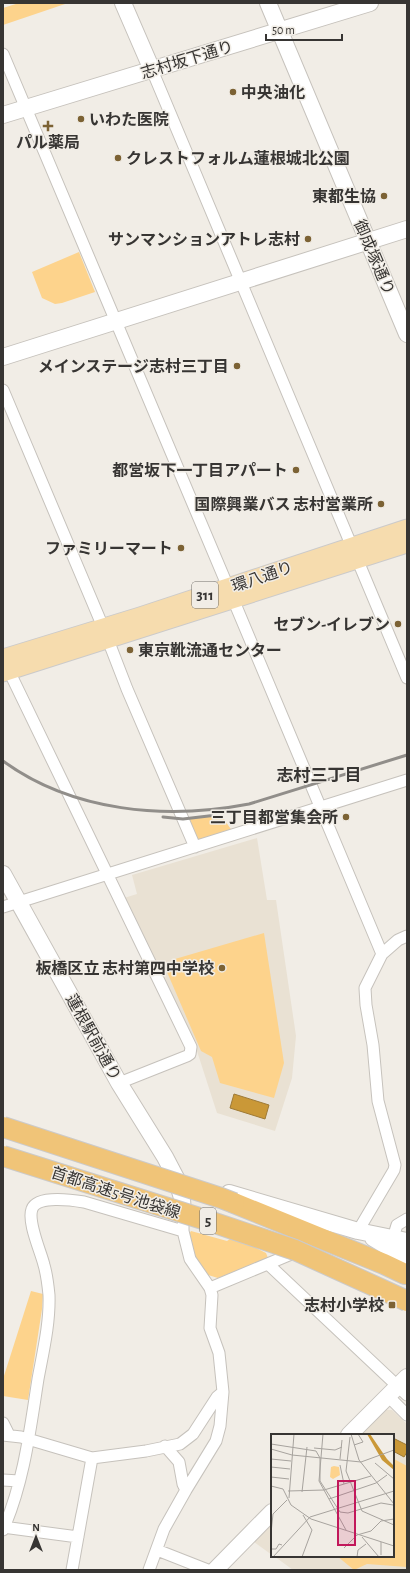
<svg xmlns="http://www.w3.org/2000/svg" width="410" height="1573" viewBox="0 0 410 1573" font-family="'Alegreya Sans','Noto Sans JP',sans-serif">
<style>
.built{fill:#e9e1d3}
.green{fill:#fdd38c}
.water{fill:#ca9837;stroke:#9e7a36}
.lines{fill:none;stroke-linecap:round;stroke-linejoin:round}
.street-casing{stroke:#c6c2bc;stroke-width:13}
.secondary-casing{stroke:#c6c2bc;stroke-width:18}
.primary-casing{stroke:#cbcaca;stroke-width:19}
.highway-casing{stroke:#cbcaca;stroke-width:22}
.street{stroke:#fff;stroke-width:11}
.secondary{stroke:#fff;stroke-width:16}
.primary{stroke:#f6dcae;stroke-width:17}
.highway{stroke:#f0c478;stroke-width:20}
.rail{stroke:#918e8a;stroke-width:3}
.highway-bridge-casing{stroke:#cbcaca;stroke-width:22;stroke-linecap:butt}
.highway-bridge{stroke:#f0c478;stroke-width:20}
.poi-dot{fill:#7c6234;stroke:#f1ede6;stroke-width:1.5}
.labels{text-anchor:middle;stroke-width:3;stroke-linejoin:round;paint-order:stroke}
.shield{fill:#f1ede6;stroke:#6f6c69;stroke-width:1}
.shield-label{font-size:15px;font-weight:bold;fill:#373533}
.street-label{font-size:16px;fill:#373533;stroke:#f1ede6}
.poi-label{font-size:16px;font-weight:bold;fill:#373533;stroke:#f1ede6;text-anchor:end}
.neighbourhood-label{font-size:17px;font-weight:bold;fill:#373533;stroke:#f1ede6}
.inset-road{fill:none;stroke:#a7a39e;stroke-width:1}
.view{fill:#c2185b;fill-opacity:0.15;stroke:#c2185b;stroke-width:2}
.inset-edge{fill:none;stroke:#373533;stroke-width:2}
</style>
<rect width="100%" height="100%" fill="#f1ede6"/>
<path class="built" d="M257,838l10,62h9l20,136 -4,42 -17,53 -58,-18 -21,-65 -72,-150 13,-4 -5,-19z
M385,1410h7l15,14v146h-114l-19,-14h119v-121h-33z
M272,1524v31l-18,-13z"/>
<path class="green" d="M19,3h49l-65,22v-17z
M79,252l16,40 -33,11 -7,1 -13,-6 -10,-26z
M221,815l14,20 -40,12 -12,-28z
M264,933l20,130 -10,35 -54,-15 -8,-26 -11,-6 -34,-79 8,-13z
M191,1231l36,10 6,-4c13,3 22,11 33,16l2,5 -50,20 -10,-3 -13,-18 -6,-23z
M31,1291l12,3 -1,15 -14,91 -25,-4v-17z
M394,1459l13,7v101l-40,-3 -13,6 -17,-14h56v-96z"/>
<path class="water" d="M234,1094l35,11 -4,14 -35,-11z
M393,1438l14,7v7l-3,5 -11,-6z"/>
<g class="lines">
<defs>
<path id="street" d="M3,54l225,533
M152,70l255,608
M3,390l100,237 24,62 68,158
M233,599l149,355
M9,671l182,376 -1,7 -3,2 -68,27
M3,907l404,-127
M358,1231l36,-61 1,-5 -17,-64 -5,-56 -7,-40 -1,-17 17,-34 16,-14 9,-4
M393,1238l4,-13 10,-6
M268,1264l139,131
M210,1288l79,-33
M388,1396l19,19
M3,1423l6,12
M3,1435l18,2 71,21 54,-7 34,-7 13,-10 24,-37 6,-5
M165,1446l14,16 4,22 3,6
M3,1480l16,1
M3,1527l75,10
M3,1530c21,-48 27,-100 35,-151 5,-27 12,-56 11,-84 -1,-10 -2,-20 -5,-30 -3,-13 -17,-43 -12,-56 5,-14 40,-9 52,-7l99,29
M157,1550l51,20
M72,1570l20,-112
M149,1570l15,-41 22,-39 30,-49 4,-15 3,-34 -4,-39 -9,-25 2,-33 -2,-7 -20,-29 -7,-28v-6"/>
<path id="secondary" d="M123,3l29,67
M268,3l139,331
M3,115l367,-112
M3,357l404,-128
M3,874l116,209 46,74 11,21 6,20 1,17
M229,1193l129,38 49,10
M373,1238l34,20
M349,1435l58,-58
M215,1570l57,-58"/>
<path id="primary" d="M3,658l137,-42 267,-88
M3,673l404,-129"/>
<path id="highway" d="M234,1203l150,61 21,10"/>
</defs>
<use href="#street" class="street-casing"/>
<use href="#secondary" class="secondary-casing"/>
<use href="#primary" class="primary-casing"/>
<use href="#highway" class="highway-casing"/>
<use href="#street" class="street"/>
<use href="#secondary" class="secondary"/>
<use href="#primary" class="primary"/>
<use href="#highway" class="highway"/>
<path class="rail" d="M3,761c70,51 163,59 246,43l158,-49
M163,817l20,2 34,-4"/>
<defs>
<path id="highway-bridge" d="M3,1127l218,71 13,5
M3,1156l206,65 86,29 112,51"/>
</defs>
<use href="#highway-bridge" class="highway-bridge-casing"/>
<use href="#highway-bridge" class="highway-bridge"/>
</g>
<g class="poi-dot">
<circle cx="233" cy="92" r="4"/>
<circle cx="81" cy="119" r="4"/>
<path d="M46 120h4v4h4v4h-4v4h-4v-4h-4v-4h4z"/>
<circle cx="118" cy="158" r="4"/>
<circle cx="384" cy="196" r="4"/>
<circle cx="308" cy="239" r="4"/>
<circle cx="237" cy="366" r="4"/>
<circle cx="296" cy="470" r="4"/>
<circle cx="381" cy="504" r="4"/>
<circle cx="181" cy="548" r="4"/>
<circle cx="398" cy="624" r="4"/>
<circle cx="130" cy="650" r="4"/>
<circle cx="346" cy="817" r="4"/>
<circle cx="222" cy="968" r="4"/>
<rect x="388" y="1301" width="8" height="8" rx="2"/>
</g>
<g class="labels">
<g class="shield">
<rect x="192" y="582" width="26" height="26" rx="3"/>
<rect x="200" y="1208" width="16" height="26" rx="3"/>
</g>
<g class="shield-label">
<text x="205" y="600">311</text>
<text x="208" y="1226">5</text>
</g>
<g class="street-label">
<text transform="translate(187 59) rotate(-17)" y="6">志村坂下通り</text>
<text transform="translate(375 257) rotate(67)" y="6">御成塚通り</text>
<text transform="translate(262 576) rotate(-19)" y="6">環八通り</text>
<text transform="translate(94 1037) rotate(61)" y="6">蓮根駅前通り</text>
<text transform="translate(116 1192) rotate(18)" y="6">首都高速5号池袋線</text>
</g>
<g class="poi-label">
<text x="241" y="98" text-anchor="start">中央油化</text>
<text x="89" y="125" text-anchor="start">いわた医院</text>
<text x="48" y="148" text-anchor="middle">パル薬局</text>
<text x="126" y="164" text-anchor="start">クレストフォルム蓮根城北公園</text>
<text x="376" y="202">東都生協</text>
<text x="300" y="245">サンマンションアトレ志村</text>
<text x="229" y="372">メインステージ志村三丁目</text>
<text x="288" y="476">都営坂下一丁目アパート</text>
<text x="373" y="510">国際興業バス 志村営業所</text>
<text x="173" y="554">ファミリーマート</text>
<text x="390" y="630">セブン-イレブン</text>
<text x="138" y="656" text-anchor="start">東京靴流通センター</text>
<text x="338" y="823">三丁目都営集会所</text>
<text x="214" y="974">板橋区立 志村第四中学校</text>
<text x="384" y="1311">志村小学校</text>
</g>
<g class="neighbourhood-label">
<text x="319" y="781">志村三丁目</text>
</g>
</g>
<g transform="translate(271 1434)">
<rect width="123" height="123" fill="#f1ede6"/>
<path d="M63,32l5,1 1,8 -7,4 -3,-2 1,-10z" fill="#fdd38c"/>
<path d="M96,0h3l17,25 7,7v4l-12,-10z" fill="#ca9837"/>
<path class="inset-road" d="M52,0l-4,47 27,49M80,0l8,26 35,44M79,3l-4,34 16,40 32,14M0,10l45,7 4,7v23l20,31 8,1 33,-10 12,2M83,11l9,-3 -5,-8M43,14l21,2 7,-3M0,15l21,6 69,7M0,25l20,2M69,25l2,-19M90,28l33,-12M104,29l19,16M69,31l4,19M0,33l19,2M0,43l18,2M0,52l12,3 8,16 20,14 83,27M17,57l36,-1 47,-14M31,58l5,-45M18,64l5,-64M58,65l47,-16 11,-8M0,99l2,-19 14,-14M91,103l17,20M110,108v13M73,114l13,-13 14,-4 10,-10 13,-2M0,115h5l3,-5 3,1M2,123l37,-40 84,-26M31,123l10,-27 -9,-15M86,123l1,-7 8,-6"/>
<path class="view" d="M67,47h17v64h-17z"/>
<rect width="123" height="123" class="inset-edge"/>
</g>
<rect width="410" height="1573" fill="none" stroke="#373533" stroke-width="8"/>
<g transform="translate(36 1537)" stroke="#f1ede6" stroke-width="3" paint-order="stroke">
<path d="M0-3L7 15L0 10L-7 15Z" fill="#373533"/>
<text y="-6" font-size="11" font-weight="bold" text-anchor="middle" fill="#373533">N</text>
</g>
<path d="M266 34v6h76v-6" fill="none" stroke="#373533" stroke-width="2"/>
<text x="272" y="34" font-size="12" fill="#373533" stroke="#f1ede6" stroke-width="3" paint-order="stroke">50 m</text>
</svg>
